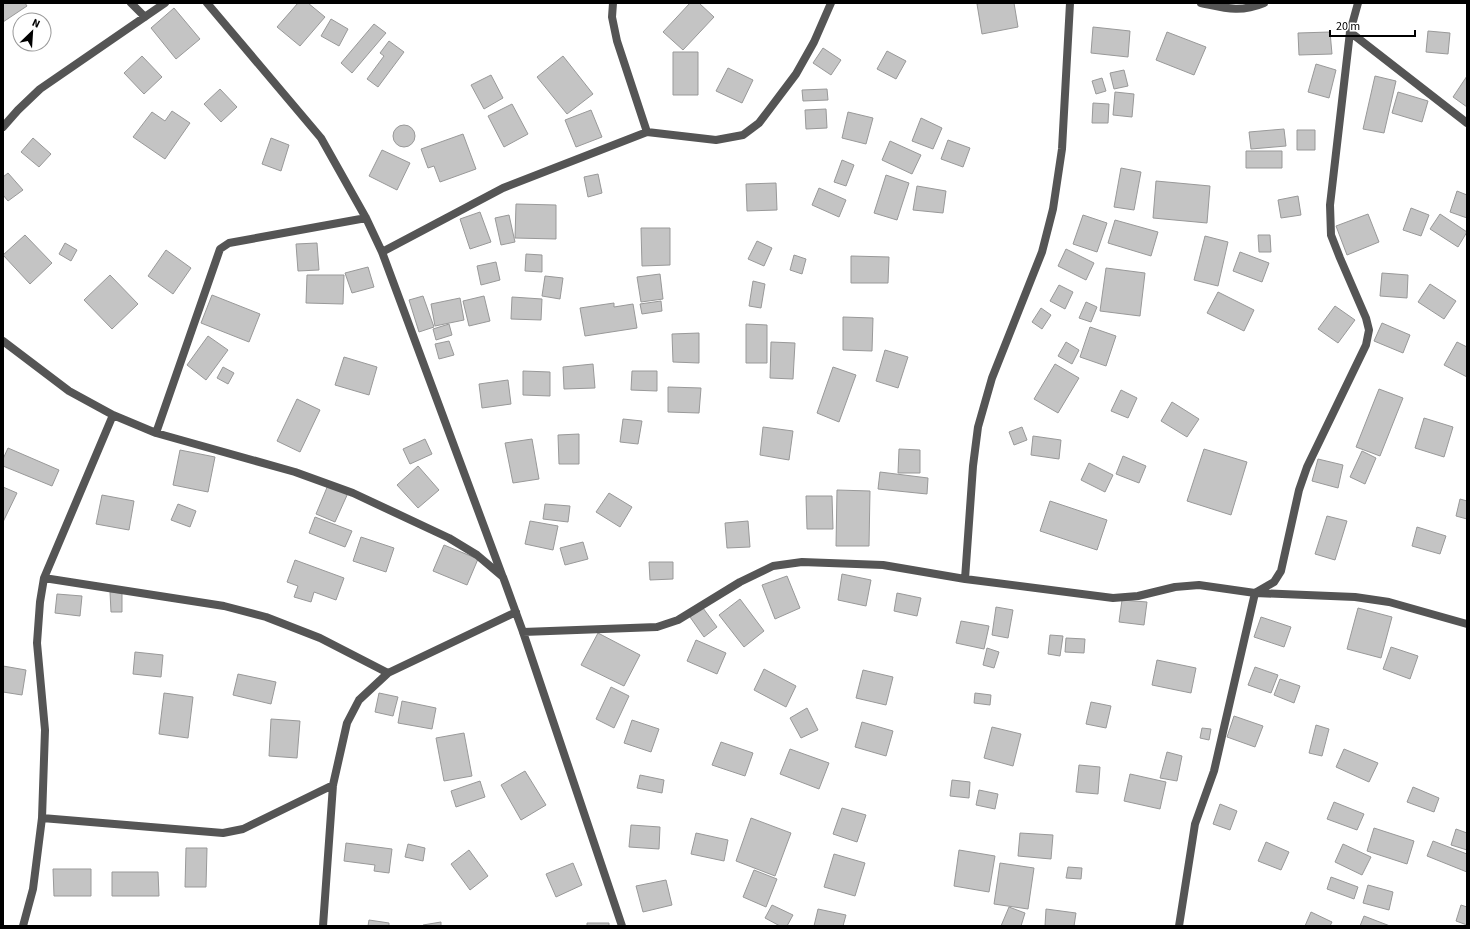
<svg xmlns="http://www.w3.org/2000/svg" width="1470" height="929" viewBox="0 0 1470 929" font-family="'Source Sans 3',sans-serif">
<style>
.building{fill:#c4c4c4;stroke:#999}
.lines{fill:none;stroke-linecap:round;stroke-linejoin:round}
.street{stroke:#555;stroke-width:8}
</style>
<rect width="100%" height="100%" fill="#fff"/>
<path class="building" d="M3,3h22l2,3 -24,16z
M298,3h10l17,14 -25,29 -23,-19z
M690,3h9l15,14 -31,33 -20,-18z
M981,3h33l4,24 -36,7 -5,-30z
M174,8l26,31 -24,20 -25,-31z
M331,19l17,10 -9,17 -18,-10z
M374,24l12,9 -34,40 -11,-10z
M1093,27l37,4 -2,26 -37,-4z
M1428,31l22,2 -2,21 -22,-2z
M1167,32l39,15 -12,28 -38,-15z
M1330,32l2,22 -33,1 -1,-22z
M389,41l15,11 -26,35 -11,-8 17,-23 -4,-3z
M823,48l18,12 -10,15 -18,-12z
M887,51l19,10 -10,18 -19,-10z
M673,52h25v43h-25z
M142,56l20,21 -18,17 -20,-21z
M563,56l30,38 -26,20 -30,-37z
M1316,64l20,6 -7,28 -21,-6z
M728,68l25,12 -11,23 -26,-12z
M1124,70l4,16 -14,3 -4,-16z
M491,75l12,23 -19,11 -13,-24z
M1375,76l21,5 -12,52 -21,-4z
M1467,76v31l-14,-10z
M1102,78l4,13 -10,3 -4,-13z
M220,89l17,18 -16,15 -17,-18z
M827,89l1,11 -25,1 -1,-11z
M1115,92l19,2 -2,23 -19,-2z
M1398,92l30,9 -6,21 -30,-9z
M1093,103l16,1 -1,19h-16z
M512,104l16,30 -24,13 -16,-31z
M826,109l1,19 -21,1 -1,-19z
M591,110l11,27 -26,10 -11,-27z
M172,111l18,12 -25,36 -32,-22 19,-25 13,9z
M848,112l25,6 -7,26 -24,-6z
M921,118l21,10 -9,21 -21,-8z
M393 136a11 11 0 1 1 22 0a11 11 0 1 1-22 0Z
M1284,129l2,17 -35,3 -2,-17z
M1297,130h18v20h-18z
M463,134l13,35 -36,13 -6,-16 -6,2 -7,-19z
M33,138l18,16 -12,13 -18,-15z
M271,138l18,7 -8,26 -19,-7z
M948,140l22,8 -7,19 -22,-8z
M890,141l31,14 -9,19 -30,-14z
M382,150l28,13 -13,27 -28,-14z
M1246,151h36v17h-36z
M842,160l12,5 -8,21 -12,-4z
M1121,168l20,4 -7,38 -20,-3z
M8,173l15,17 -15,11 -5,-6v-18z
M598,174l4,19 -14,4 -4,-20z
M886,175l23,8 -12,37 -23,-7z
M1156,181l54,5 -3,37 -54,-5z
M776,183l1,27 -30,1 -1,-27z
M917,186l29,5 -3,22 -30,-3z
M819,188l27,12 -7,17 -27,-12z
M1457,191l10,4v23l-17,-6z
M1298,196l3,19 -20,3 -3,-18z
M516,204l40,1v34l-41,-1z
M1411,208l18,7 -8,21 -18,-6z
M480,212l11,30 -21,7 -10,-30z
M1368,214l11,28 -32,13 -11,-29z
M1440,214l27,18 -9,15 -28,-18z
M509,215l6,27 -14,3 -6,-27z
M1083,215l24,8 -10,29 -24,-8z
M1115,220l43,12 -7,24 -43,-13z
M641,228h29v37l-28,1z
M25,235l27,28 -22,21 -27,-29z
M1258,235h12l1,17h-12z
M1205,236l23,6 -10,44 -24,-6z
M757,241l15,7 -8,18 -16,-7z
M65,243l12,7 -6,11 -12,-7z
M317,243l2,27 -21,1 -2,-27z
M1066,249l28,14 -8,17 -28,-14z
M166,250l25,18 -18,26 -25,-18z
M1240,252l29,11 -7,19 -29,-11z
M526,254l16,1v17l-17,-1z
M794,255l12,4 -4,15 -12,-4z
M851,256l38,1 -1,26h-37z
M496,262l4,18 -19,5 -4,-19z
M368,267l6,20 -22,6 -7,-20z
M1106,268l39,5 -5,43 -40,-5z
M1382,273l26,2 -1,23 -27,-2z
M660,274l3,25 -22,3 -4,-25z
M110,275l28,29 -26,25 -28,-29z
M307,275h37l-1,29 -37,-1z
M545,276l18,2 -3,21 -18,-3z
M753,281l12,3 -4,24 -12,-2z
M1430,284l26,17 -12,18 -26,-17z
M1059,285l14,7 -8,17 -15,-8z
M1218,292l36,18 -10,21 -37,-18z
M212,295l48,19 -11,28 -48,-19z
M423,296l11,31 -15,5 -10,-32z
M484,296l6,25 -21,5 -6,-25z
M512,297l30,2 -1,21 -30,-1z
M460,298l4,22 -29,6 -4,-22z
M661,301l1,10 -20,3 -2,-10z
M1086,302l11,5 -6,15 -12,-4z
M614,303v4l19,-3 4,24 -52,8 -5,-28z
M1335,306l20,14 -17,23 -20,-14z
M1041,308l10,7 -9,14 -10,-7z
M843,317l30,1 -1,33 -29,-1z
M1382,323l28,12 -7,18 -29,-12z
M449,324l3,11 -16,5 -3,-11z
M746,324l21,1v38h-21z
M1090,327l26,9 -10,30 -26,-9z
M699,333v30l-26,-1 -1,-28z
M208,336l20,14 -22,30 -19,-15z
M449,341l5,14 -15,4 -4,-15z
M771,342l24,1 -2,36 -23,-1z
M1066,342l13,8 -7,14 -14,-8z
M1457,342l10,5v30l-23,-12z
M885,350l23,7 -10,31 -22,-7z
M344,357l33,10 -8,28 -34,-10z
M593,364l2,24 -31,1 -1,-22z
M1055,364l24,14 -21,35 -24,-14z
M223,367l11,6 -6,11 -11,-6z
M833,367l23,8 -17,47 -22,-9z
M523,371l27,1v24l-27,-1z
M632,371h25v20l-26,-1z
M508,380l3,24 -29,4 -3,-24z
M668,387l33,1 -2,25 -31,-1z
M1379,389l24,9 -23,58 -24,-9z
M1121,390l16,8 -9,20 -17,-7z
M297,399l23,11 -20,42 -23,-11z
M1172,402l27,17 -12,18 -26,-16z
M1424,418l29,9 -9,30 -29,-9z
M623,419l19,2 -4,23 -18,-2z
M763,427l30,4 -4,29 -29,-5z
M1022,427l5,13 -13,5 -5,-13z
M579,434v30h-20l-1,-29z
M1033,436l28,4 -2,19 -28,-4z
M425,439l7,15 -22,10 -7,-15z
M532,439l7,40 -26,4 -8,-40z
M8,448l51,22 -7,16 -49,-20v-7z
M899,449l21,1v23h-22z
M1204,449l43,13 -16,53 -44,-14z
M180,450l35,7 -7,35 -35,-7z
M1362,451l14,7 -11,26 -15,-7z
M1123,456l23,10 -7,17 -23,-9z
M1318,459l25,6 -5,23 -26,-7z
M1089,463l24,12 -8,17 -24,-12z
M418,466l21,24 -21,18 -21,-23z
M880,472l48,6 -1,16 -49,-5z
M328,485l20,8 -13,29 -19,-8z
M3,487l14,6 -14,29z
M837,490l33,1 -1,55h-33z
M609,493l23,14 -12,20 -24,-15z
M102,495l32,6 -5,29 -33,-6z
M806,496h26l1,33h-26z
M1460,499l7,2v18l-11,-3z
M1050,501l57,19 -10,30 -57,-19z
M178,504l18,7 -6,16 -19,-7z
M545,504l25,2 -2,16 -25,-3z
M1327,516l20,5 -12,39 -20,-6z
M315,517l37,14 -7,16 -36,-14z
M530,521l28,5 -5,24 -28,-6z
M748,521l2,26 -23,1 -2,-25z
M1417,527l29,9 -6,18 -28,-8z
M361,537l33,11 -8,24 -33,-11z
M583,542l5,17 -23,6 -5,-17z
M444,545l34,14 -11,26 -34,-14z
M295,560l49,18 -8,22 -22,-8 -3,10 -17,-5 4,-11 -11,-4z
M649,562h24v17l-23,1z
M842,574l29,6 -5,26 -28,-6z
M787,576l13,32 -25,11 -13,-34z
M110,592l12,1v19h-11z
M897,593l24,5 -4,18 -23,-5z
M57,594l25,2 -2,20 -25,-3z
M740,599l24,32 -20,16 -25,-32z
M1122,600l25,2 -3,23 -25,-3z
M996,607l17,3 -5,28 -16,-3z
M703,608l14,19 -13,10 -14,-20z
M1358,608l34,9 -11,41 -34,-9z
M1261,617l30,10 -7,20 -30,-10z
M961,621l28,5 -5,23 -28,-6z
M598,633l42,22 -16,31 -43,-21z
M1050,635l13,1 -3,20 -12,-2z
M1066,638l19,1 -1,14 -19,-1z
M696,640l30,13 -9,21 -30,-13z
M1391,647l27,9 -8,23 -27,-10z
M987,648l12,4 -5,16 -11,-3z
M135,652l28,3 -2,22 -28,-3z
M1157,660l39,8 -5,25 -39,-8z
M3,666l23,4 -4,25 -19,-3z
M1255,667l23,8 -7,18 -23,-8z
M764,669l32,17 -10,21 -32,-17z
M863,670l30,7 -7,28 -30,-7z
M238,674l38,8 -5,22 -38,-9z
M1280,679l20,7 -6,17 -20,-8z
M611,687l18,9 -15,32 -18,-9z
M164,693l29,4 -5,41 -29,-4z
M379,693l19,4 -5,19 -18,-4z
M975,693l16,2 -1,10 -16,-2z
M402,701l34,7 -4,21 -34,-6z
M1091,702l20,4 -5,22 -20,-4z
M807,708l11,22 -17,8 -11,-20z
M1234,716l29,10 -8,21 -28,-10z
M271,719l29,2 -3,37 -28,-2z
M632,720l27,9 -8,23 -27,-9z
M862,722l31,9 -7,25 -31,-9z
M1316,725l13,4 -7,27 -13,-3z
M992,727l29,7 -8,32 -29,-8z
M1202,728l9,1 -2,11 -9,-2z
M464,733l8,43 -28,5 -8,-43z
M721,742l32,11 -8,23 -33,-11z
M790,749l39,14 -10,26 -39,-15z
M1344,749l34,14 -9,19 -33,-15z
M1167,752l15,4 -5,25 -17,-3z
M1079,765l21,2 -2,27 -22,-2z
M525,771l21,34 -25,15 -20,-35z
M1130,774l36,8 -6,27 -36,-8z
M640,775l24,5 -2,13 -25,-5z
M952,780l18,2 -1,16 -19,-2z
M480,781l5,16 -29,10 -5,-16z
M1413,787l26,11 -5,14 -27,-10z
M979,790l19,4 -3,15 -19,-4z
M1334,802l30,12 -7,16 -30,-11z
M1220,804l17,7 -7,19 -17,-6z
M842,808l24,7 -9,27 -24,-8z
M751,818l40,15 -16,43 -39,-15z
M631,825l29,2 -1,22 -30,-2z
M1374,828l40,13 -7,23 -40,-13z
M1456,829l11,4v17l-16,-5z
M696,833l32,7 -4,21 -33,-7z
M1020,833l33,2 -2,24 -33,-3z
M1433,841l34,13v18l-40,-16z
M1266,842l23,10 -8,18 -23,-9z
M346,843l46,6 -3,24 -15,-2 1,-6 -31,-4z
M408,844l17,4 -2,13 -18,-4z
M1343,844l28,13 -9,18 -27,-13z
M186,848h21l-1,39h-21z
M469,850l19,26 -18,14 -19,-26z
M959,850l36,6 -6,36 -35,-6z
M834,854l31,9 -10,33 -31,-9z
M573,863l9,22 -26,12 -10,-23z
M1000,863l34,5 -6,41 -34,-5z
M1068,867l14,1 -1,11 -15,-1z
M53,869h38v27h-37z
M754,870l23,9 -11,28 -23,-10z
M112,872h46l1,24h-47z
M1331,877l27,10 -4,12 -27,-10z
M666,880l6,25 -29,7 -7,-26z
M1368,885l25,7 -4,18 -26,-7z
M772,905l21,10 -6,11h-7l-15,-8z
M1461,905l6,2v18l-11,-4z
M1009,907l16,6 -4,13h-20z
M818,909l28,6 -3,11h-29z
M1046,909l30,4 -2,13h-29z
M1311,912l21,10 -2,4h-25z
M1364,916l26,10h-30z
M369,920l20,3v3h-21z
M441,922v4h-18v-1z
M587,923h22v3h-22z"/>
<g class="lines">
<path class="street" d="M131,3l14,14
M207,3l114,135 45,80 16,34 120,323
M613,3l-1,14 5,24 30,91
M1201,3c24,5 39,10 63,0
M1350,32l117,91
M3,127l15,-17 22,-21 125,-86
M382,252l121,-64 144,-56 69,8 27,-5 16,-12 37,-49 18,-32 17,-39
M3,341l66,50 44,24 43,18 139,39 58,21 96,45 28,17 26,22 20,55 99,294
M156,433l64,-184 9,-6 137,-25
M44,578l180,28 42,11 54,21 68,35
M965,579l8,-113 5,-39 14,-49 50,-126 11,-43 9,-60 8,-146
M523,632l134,-5 21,-7 62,-38 33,-16 29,-4 81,3 82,14 148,19 25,-2 37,-9 24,-2 56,8 100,4 34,5 78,22
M42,818l181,15 20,-4 90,-44
M23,926l10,-37 9,-71 3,-88 -8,-87 3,-41 4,-24 69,-163
M323,926l10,-141 14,-62 12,-23 29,-27 128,-61
M1179,926l16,-102 19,-53 41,-178 19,-11 7,-11 18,-81 8,-23 59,-122 3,-15 -3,-12 -26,-60 -9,-23 -1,-30 20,-173 8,-29"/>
</g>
<rect width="1470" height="929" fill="none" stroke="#000000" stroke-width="8"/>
<g transform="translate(32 32) rotate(25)"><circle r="19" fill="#ffffff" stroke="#999999"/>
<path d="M0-3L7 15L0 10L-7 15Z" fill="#000000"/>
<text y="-6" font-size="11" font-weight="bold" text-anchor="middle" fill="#000000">N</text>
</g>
<path d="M1330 30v6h85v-6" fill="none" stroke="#000000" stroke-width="2"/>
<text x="1336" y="30" font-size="12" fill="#000000" stroke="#ffffff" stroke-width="3" paint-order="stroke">20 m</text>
</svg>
